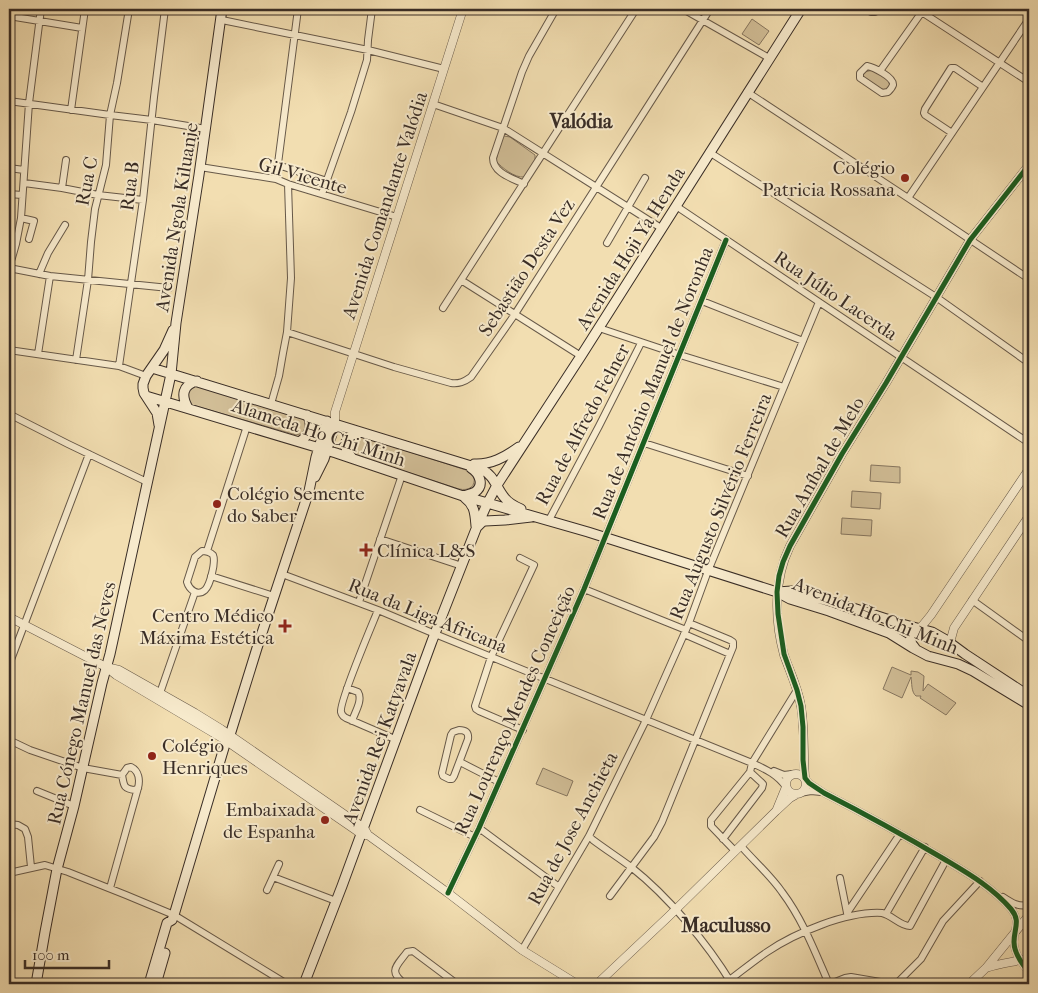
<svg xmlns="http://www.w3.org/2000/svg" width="1038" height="993" viewBox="0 0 1038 993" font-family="'IM FELL French Canon',serif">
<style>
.green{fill:#d3c099;stroke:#867660}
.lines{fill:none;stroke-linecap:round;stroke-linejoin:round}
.minor-casing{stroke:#675949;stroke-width:8}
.tertiary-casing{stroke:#675949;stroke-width:9}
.secondary-casing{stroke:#392d26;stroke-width:11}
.minor{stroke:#f7eacc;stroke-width:6}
.tertiary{stroke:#f7eacc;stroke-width:8}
.secondary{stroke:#f7eacc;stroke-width:9}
.cycleway-casing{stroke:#f7eacc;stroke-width:8}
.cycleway{stroke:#1b5e20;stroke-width:5}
.poi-dot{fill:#8f2418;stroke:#f7eacc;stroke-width:2}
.labels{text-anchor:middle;stroke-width:4;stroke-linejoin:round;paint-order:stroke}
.poi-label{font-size:19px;fill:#392d26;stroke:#f7eacc;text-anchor:end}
.street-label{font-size:19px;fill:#392d26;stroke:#f7eacc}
.neighbourhood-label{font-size:20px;font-weight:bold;fill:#392d26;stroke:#f7eacc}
</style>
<rect width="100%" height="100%" fill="#f2deb1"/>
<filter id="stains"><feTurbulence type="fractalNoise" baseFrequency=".004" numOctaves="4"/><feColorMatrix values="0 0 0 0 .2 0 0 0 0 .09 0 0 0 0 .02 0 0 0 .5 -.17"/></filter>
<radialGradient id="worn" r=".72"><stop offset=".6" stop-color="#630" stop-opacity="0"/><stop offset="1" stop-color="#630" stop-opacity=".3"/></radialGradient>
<path class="green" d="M752,19l17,12 -10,14 -17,-11z
M874,70l14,9 2,7 -3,4 -4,1 -21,-15 1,-4z
M504,136l6,1 25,18v6l-11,16c-9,1 -22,-9 -28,-16l5,-23z
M198,385l107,33 2,10 -4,5 -7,2 -104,-30 -3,-2 -2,-11c3,-4 7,-6 11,-7z
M360,436l109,35 5,5c2,11 -5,15 -15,13l-105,-34 -6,-10 3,-5z
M871,465l29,2v16l-30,-2z
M852,491l29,2 -1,16 -29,-2z
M842,518l30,2 -1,16 -30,-2z
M892,667l19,8v-4l7,1 6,4 -1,15 5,-7 28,19 -10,12 -26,-17 1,-2h-5c-5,-4 -4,-13 -5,-19l-9,21 -19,-9z
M543,768l30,13 -6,15 -31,-12z"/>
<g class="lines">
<defs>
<path id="minor" d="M683,9l86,49
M867,9l4,3h4l4,-3
M917,9l112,73
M9,16l73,12
M222,20l146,30 76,19
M867,66c6,1 27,11 26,19 -1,3 -4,6 -5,7l-6,1 -22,-15v-5z
M880,71l44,-62
M747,92l161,106 121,81
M9,101l101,14 42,5 54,9
M433,104l70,24 158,100
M71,110l14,-101
M952,133l-27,-18 -1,-2 1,-4 26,-41h4l28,19
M709,152l227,145 93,66
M278,165l49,16
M200,167l76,12 12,5 109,33
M9,168l15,2
M276,179l22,-170
M24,183l38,5 36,7 45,5
M524,184c-12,-6 -31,-11 -31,-26l29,-86 7,-16 27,-47
M62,188l4,-28
M9,194l13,1
M322,194l29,-82 16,-52 1,-20 4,-31
M908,198l121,-179
M676,206l353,237
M21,218l13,3 -5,18
M607,243l38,-65
M9,265l3,-7 4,-14 5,-26 8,-115 12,-94
M9,268l41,8 119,12
M39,274l9,-21 17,-28
M461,280l120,76
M702,301l101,40
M443,308l193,-299
M599,328l81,27 104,32
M287,332l107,35 57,16c8,1 13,-1 20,-6l44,-63 195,-305
M9,350l110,16 27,10
M38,354l12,-78
M76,360l12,-80 3,-38 4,-33 11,-44 4,-50 7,-32 12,-74
M119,366l24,-166 11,-103 11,-88
M271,404l8,-28 4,-23 4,-21 4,-54 -3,-94
M9,414l59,30 79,38
M644,443l104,33
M549,520l50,-94 42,-83
M380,539l82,27
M202,551c4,0 8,1 11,4 3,7 -3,30 -8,35 -8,7 -16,-1 -18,-8l8,-25z
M207,551l40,-125
M520,558l14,7 -43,92 -16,49 1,3 3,2 44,19
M282,574l96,36 57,24 317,129c13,6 25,11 34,24
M211,576l63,20
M584,589l102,41
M972,600l57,41
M359,602l43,-127
M378,610c-6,15 -39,92 -37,102 1,4 2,4 5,6l51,22
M684,634l46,20
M9,665l80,-211
M347,688l11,4c5,8 -3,20 -6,29
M159,696l36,-104
M459,730c6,0 10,2 9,9l-14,37 -2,3h-3l-6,-3 -1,-3 9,-38 2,-3z
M9,740l21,10 53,18 39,7
M460,762l39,20
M774,771l10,4 8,-1
M805,778l4,5 15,10c41,21 81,43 120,66 25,15 48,28 67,50 10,12 3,19 3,33 0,11 8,22 15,30
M37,791l37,15
M800,793l11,-2 10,1
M420,810l55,27
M9,824l9,1 7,4 3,8 3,30
M479,828l80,59
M589,836l4,4c12,9 26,18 38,27 38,30 76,76 101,117
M723,839l39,-51 1,-4 -1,-1 -12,-11
M741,846c13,15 29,29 41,46 21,28 33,60 47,92
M735,851l-24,-25v-6l39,-48 2,-9 45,-73
M9,873l36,-8 23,7 58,23 48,20 113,69
M273,877l63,24
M840,878l7,35
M110,888l28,-100c2,-8 1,-17 -7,-21l-4,1 -5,7c2,10 1,14 13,15l3,-2
M267,890l12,-26
M448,893l31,-65 105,-239 142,-349
M610,896l44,-59 8,-15 71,-175v-5l-3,-2 -41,-17
M1003,897c9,6 15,10 26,8
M886,914l39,-67
M848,916l-1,-3 53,-79
M522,950l67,-114 57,-116 43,-97 19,-52 111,-269
M405,984c-17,-13 -9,-17 2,-32l6,-1 44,33
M724,984c14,-10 28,-22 43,-32 28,-19 80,-41 115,-39 10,2 18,13 28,13l36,-66
M830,984l15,-6 6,-1 41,7
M896,984l25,-25 22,-38 37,-40"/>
<path id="tertiary" d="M335,424v-12l128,-403
M9,617l97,50 10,8 106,63 135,93 4,3 5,1
M918,629l4,-3 9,-11 98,-146
M951,643v-4l3,-11 75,-112
M106,667l13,3 76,43 26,16 143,99 4,7 80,58 74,57 55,34
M786 784a10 10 0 1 1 20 0a10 10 0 1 1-20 0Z
M805,778c-2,-24 0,-48 -4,-72 -3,-18 -11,-34 -17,-51 -10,-36 -10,-76 6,-109l52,-92 44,-71 84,-143 59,-75
M777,809l9,-22
M986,968c14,-5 29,-6 43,-10
M597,984l71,-67 108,-106 14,-13 7,-4
M969,984l17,-16 43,-53"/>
<path id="secondary" d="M152,368l329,101c13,6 15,18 23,28 4,6 10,9 17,12
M146,396l190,57 127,43 125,36 189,60 13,7 39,12 60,22 24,15 15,8 30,8 15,7 56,34
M188,408c-7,-12 -6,-23 9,-27
M159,425l-2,-12 -13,-20 -1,-5v-4l3,-8 18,-26 9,-20
M299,442c10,-6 15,-16 8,-27
M352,458c-11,-13 -8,-21 8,-26
M474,464c17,1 31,-7 45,-17
M315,477l9,-18 11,-35
M463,496c4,-1 8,-2 12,-4 10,-7 4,-19 -4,-24
M465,498c10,7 10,17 11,28
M477,527l5,-5 3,-1 20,-1 26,-3
M777,592l15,-1 10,3 48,13 52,17 30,8 14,8 19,14 64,42
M915,648c-7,-7 -5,-14 3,-19
M36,984l9,-52 12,-63 17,-63 28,-123 8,-29 61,-280 5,-51 23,-148 23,-166
M149,984l18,-61 5,-3 2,-5 52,-174 4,-6 27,-87 48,-145 4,-12 7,-34 11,-36
M156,984l9,-31
M304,984l38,-98 90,-245 44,-112 11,-25 10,-19 84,-129 220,-347"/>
</defs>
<use href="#minor" class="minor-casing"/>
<use href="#tertiary" class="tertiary-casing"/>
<use href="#secondary" class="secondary-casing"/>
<use href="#minor" class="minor"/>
<use href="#tertiary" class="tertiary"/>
<use href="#secondary" class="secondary"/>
<defs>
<path id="cycleway" d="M1029,165l-59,75 -84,143 -44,71 -52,92 -7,16 -4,14 -2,16 1,22 6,40 13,36 4,16 2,21v33l2,18 4,5 15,10c41,21 81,43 120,66 25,15 48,28 67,50 10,12 3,19 3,33 0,11 8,22 15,30
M448,893l31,-65 105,-239 142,-349"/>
</defs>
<use href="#cycleway" class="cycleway-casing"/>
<use href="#cycleway" class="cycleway"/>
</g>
<g class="poi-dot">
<circle cx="905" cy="178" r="5"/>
<circle cx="217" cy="504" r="5"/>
<path d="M363.5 542.5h5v5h5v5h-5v5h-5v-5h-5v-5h5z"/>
<path d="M282.5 618.5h5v5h5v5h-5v5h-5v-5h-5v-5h5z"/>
<circle cx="152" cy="756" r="5"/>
<circle cx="325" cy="820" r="5"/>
</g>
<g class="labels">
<g class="poi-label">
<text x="895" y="174">Colégio<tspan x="895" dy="22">Patricia Rossana</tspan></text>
<text x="227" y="500" text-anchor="start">Colégio Semente<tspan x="227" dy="22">do Saber</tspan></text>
<text x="377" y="557" text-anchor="start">Clínica L&amp;S</text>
<text x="274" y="622">Centro Médico<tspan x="274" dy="22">Máxima Estética</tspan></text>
<text x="162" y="752" text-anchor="start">Colégio<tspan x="162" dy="22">Henriques</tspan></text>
<text x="315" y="816">Embaixada<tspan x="315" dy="22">de Espanha</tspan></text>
</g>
<g class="street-label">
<text transform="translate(303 175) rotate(16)" y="7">Gil Vicente</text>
<text transform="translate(86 181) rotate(-79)" y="7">Rua C</text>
<text transform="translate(129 186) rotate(-83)" y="7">Rua B</text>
<text transform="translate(384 205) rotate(-72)" y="7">Avenida Comandante Valódia</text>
<text transform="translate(176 217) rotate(-81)" y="7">Avenida Ngola Kiluanje</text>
<text transform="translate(630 248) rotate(-58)" y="7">Avenida Hoji Ya Henda</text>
<text transform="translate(526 267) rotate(-57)" y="7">Sebastião Desta Vez</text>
<text transform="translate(836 295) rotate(34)" y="7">Rua Júlio Lacerda</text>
<text transform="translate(652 383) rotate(-68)" y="7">Rua de António Manuel de Noronha</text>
<text transform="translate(582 424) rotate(-62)" y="7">Rua de Alfredo Felner</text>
<text transform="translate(319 432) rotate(18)" y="7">Alameda Ho Chi Minh</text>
<text transform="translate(819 467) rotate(-60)" y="7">Rua Aníbal de Melo</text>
<text transform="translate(720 506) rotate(-68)" y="7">Rua Augusto Silvério Ferreira</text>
<text transform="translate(428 615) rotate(22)" y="7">Rua da Liga Africana</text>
<text transform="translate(876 615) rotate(22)" y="7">Avenida Ho Chi Minh</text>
<text transform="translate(81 703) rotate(-77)" y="7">Rua Cónego Manuel das Neves</text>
<text transform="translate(514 710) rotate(-66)" y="7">Rua Lourenço Mendes Conceição</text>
<text transform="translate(379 738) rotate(-70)" y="7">Avenida Rei Katyavala</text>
<text transform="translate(572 828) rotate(-62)" y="7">Rua de Jose Anchieta</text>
</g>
<g class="neighbourhood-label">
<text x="581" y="128">Valódia</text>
<text x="726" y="932">Maculusso</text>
</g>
</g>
<rect width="1038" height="993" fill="none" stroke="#f2deb1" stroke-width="30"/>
<rect x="10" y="10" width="1018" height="973" fill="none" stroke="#392d26" stroke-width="2.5"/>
<rect x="15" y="15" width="1008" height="963" fill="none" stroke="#392d26"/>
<path d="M25 960v8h84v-8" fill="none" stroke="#392d26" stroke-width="2.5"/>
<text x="32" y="960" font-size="15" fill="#392d26" stroke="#f7eacc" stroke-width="4" paint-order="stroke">100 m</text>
<rect width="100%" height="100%" filter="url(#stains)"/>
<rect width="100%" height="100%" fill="url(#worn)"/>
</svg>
